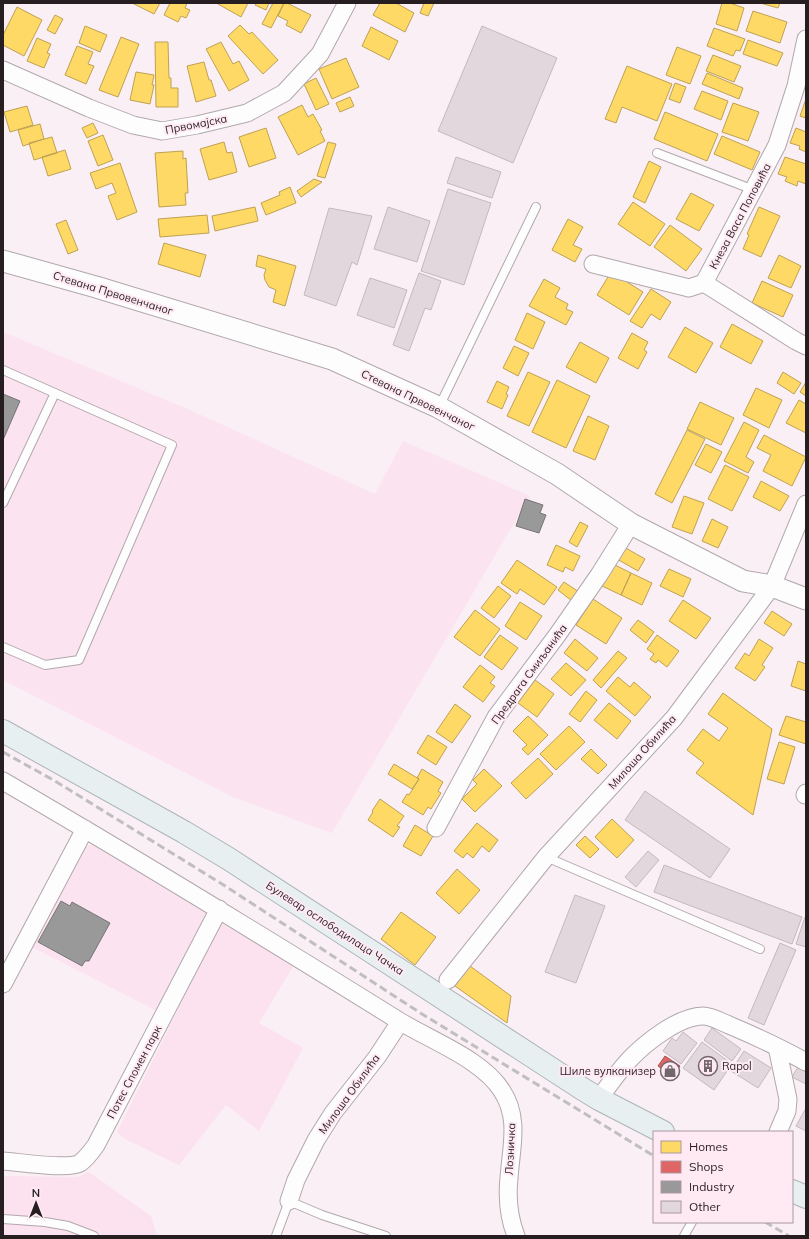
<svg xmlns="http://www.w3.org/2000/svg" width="809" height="1239" viewBox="0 0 809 1239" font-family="Mulish,sans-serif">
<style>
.built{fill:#fbe3ef}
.green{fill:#fce1ee}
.homes{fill:#ffd966;stroke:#bea152}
.shops{fill:#e06666;stroke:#a85052}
.industry{fill:#999;stroke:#777475}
.building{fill:#e1d7dc;stroke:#c3b9be}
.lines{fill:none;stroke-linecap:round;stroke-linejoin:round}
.service-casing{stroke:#b1a8ac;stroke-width:10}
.minor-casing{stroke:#b1a8ac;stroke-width:19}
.tertiary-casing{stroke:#b1a8ac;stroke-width:23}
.primary-casing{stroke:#abb5b8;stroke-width:24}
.service{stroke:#fefdfd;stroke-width:8}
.minor{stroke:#fefdfd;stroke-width:17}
.tertiary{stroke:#fefdfd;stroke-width:21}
.primary{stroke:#e7eff0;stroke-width:22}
.rail{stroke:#c1bebf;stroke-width:3;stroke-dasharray:8 4;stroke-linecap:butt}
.labels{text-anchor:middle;stroke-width:4;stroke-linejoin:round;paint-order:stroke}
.street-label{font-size:11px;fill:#271e22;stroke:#ffeaf4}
.poi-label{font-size:11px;fill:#271e22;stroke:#ffeaf4;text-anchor:start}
</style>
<rect width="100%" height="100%" fill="#faeff4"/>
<path class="built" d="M3,332l185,77 187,85 28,-53 127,55 -198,337 -97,-35 -232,-118z
M92,844l118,67 -51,101 -129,-66 50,-96z"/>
<path class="green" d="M219,922l75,43 -35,58 44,25 -44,83 -33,-26 -47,60 -54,-26 -8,-7 54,-108z
M89,1172l62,44 6,20h-154v-60l74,1z"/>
<path class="homes" d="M132,3h28l-6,11z
M170,3h17l-2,5 5,2 -4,8 -5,-2 -3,6 -14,-7z
M218,3h30l-7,14 -23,-13z
M256,3h13l-3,7 -11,-5z
M273,3h11l-13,25 -9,-4z
M284,3h3l24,12 -10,18 -15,-8 2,-4 -10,-5z
M380,3h16l18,10 -9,19 -32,-17z
M424,3h10l-6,13 -8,-3z
M722,3h8l14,5 -7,23 -21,-7z
M760,3h20l-2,5z
M17,7l25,13 -18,36 -21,-11v-10z
M753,11l34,11 -7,21 -34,-12z
M55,15l8,4 -8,15 -8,-4z
M240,25l9,9 3,-2 26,28 -15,14 -35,-38z
M85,26l22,9 -7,17 -21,-9z
M371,27l27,14 -9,19 -27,-14z
M714,28l31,11 -5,12 -4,-1 -3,6 -26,-10z
M121,37l18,7 -21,53 -19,-7z
M37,38l14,6 -4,9 3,1 -6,14 -17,-7z
M748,40l35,13 -6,13 -34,-12z
M155,42h13l1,36h2v10h7v19h-22z
M221,42l12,22 6,-3 10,19 -20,11 -23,-42z
M77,46l16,6 -5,12 6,2 -8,18 -21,-9z
M677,47l24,9 -11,28 -24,-9z
M713,55l28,11 -7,16 -28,-11z
M346,58l13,29 -27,12 -13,-30z
M204,62l5,18h2l5,16 -20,6 -9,-36z
M627,66l45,18 -15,37 -35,-14 -6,16 -11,-4z
M136,72l18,3 -2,10h2l-4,19 -20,-4z
M707,73l36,15 -4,11 -37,-15z
M316,78l13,26 -13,6 -12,-26z
M675,83l11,4 -6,16 -11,-4z
M702,91l26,10 -7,19 -27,-11z
M350,97l4,9 -14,6 -4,-9z
M806,99v19l-6,-2z
M733,103l26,9 -11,29 -26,-9z
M302,105l6,12 5,-3 9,16 -2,1 5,10 -27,14 -20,-38z
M27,106l6,19 -23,7 -6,-20z
M665,112l53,22 -11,27 -53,-22z
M93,123l5,10 -11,5 -5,-10z
M40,124l4,15 -21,7 -5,-16z
M266,128l10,30 -27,9 -10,-30z
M796,128l10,4v20l-7,-3 1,-3 -10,-3z
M103,135l10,25 -15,6 -10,-25z
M722,136l38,16 -8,18 -38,-16z
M52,137l5,16 -23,7 -5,-17z
M224,142l3,11 5,-1 5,20 -28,8 -9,-31z
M328,142l8,2 -11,34 -8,-2z
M65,150l6,19 -23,7 -6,-19z
M183,151v8l3,-1 2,35h-3l1,12 -27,2 -4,-54z
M785,157l21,7v20l-8,-3 -1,5 -12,-5 2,-4 -9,-3z
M649,161l12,6 -16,36 -12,-6z
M120,163l17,49 -20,8 -9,-24 8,-3 -4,-10 -16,6 -6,-16z
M314,179l8,3 -21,15 -4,-6z
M290,187l6,16 -30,12 -5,-12 19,-8 -1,-3z
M691,193l23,12 -15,26 -23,-12z
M633,202l32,22 -15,22 -32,-22z
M255,207l3,14 -43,10 -3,-15z
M759,207l21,9 -19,41 -18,-8 6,-14 -2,-1z
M207,215l2,18 -49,4 -2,-18z
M568,219l15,8 -10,18 9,4 -7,13 -23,-12z
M66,220l12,30 -10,4 -12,-30z
M670,225l32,24 -16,22 -32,-24z
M164,243l42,12 -6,22 -42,-13z
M258,255l38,11 -11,40 -12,-4 3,-12 -7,-3 -4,-7 -1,-5 2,-6 -10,-3z
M779,255l22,11 -10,22 -23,-10z
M611,272l32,20 -14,23 -32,-20z
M544,279l16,9 -5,9 13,7 -2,5 7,3 -7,13 -37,-19z
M762,281l31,14 -10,22 -31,-14z
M651,289l20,13 -11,18 -9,-6 -9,14 -12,-7z
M527,313l18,9 -12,27 -18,-9z
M732,324l31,17 -12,23 -31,-17z
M685,327l28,16 -17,30 -28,-16z
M632,333l16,9 -4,8 3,2 -9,17 -20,-11z
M580,342l29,16 -13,25 -30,-16z
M514,346l15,7 -11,23 -15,-8z
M528,372l22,10 -21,44 -22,-10z
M783,372l18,11 -7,11 -17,-11z
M557,380l33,16 -24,52 -34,-16z
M497,381l12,6 -3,7 2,1 -6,14 -15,-7z
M806,382v14l-6,-4z
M756,388l26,12 -13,28 -26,-13z
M799,400l7,4v29l-20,-10z
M700,402l34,16 -13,27 -34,-16z
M588,416l21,10 -14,34 -22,-9z
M744,422l15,8 -13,27 8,5 -6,11 -24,-12z
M687,430l18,9 -33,64 -17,-9z
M764,435l42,22 -14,29 -29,-15 8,-16 -14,-7z
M706,444l16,8 -11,21 -16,-8z
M725,465l24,12 -17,34 -24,-12z
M761,481l28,15 -9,15 -27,-14z
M684,496l20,7 -12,31 -20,-7z
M712,519l16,8 -10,21 -16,-7z
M580,522l8,4 -11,21 -8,-5z
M556,545l24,11 -7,15 -8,-4 -2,5 -16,-7z
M624,547l21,12 -7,12 -21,-12z
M517,560l40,27 -13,18 -24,-16 -3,5 -16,-11z
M613,564l18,9 -10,22 -19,-9z
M669,569l22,10 -8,18 -23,-11z
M631,573l21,10 -10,22 -21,-10z
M564,582l15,10 -7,9 -14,-11z
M498,586l13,10 -17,22 -13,-10z
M593,599l29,19 -16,26 -30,-19z
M683,600l28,18 -15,21 -27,-18z
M520,602l22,14 -16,24 -21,-14z
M475,610l25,19 -20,27 -26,-19z
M772,611l20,13 -8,12 -20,-13z
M638,620l16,12 -8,11 -16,-13z
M500,635l18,13 -16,22 -18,-13z
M657,635l22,16 -12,16 -9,-7 -2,3 -6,-4 4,-5 -7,-5z
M575,639l23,19 -11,13 -23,-18z
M759,639l14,9 -11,17 3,2 -10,14 -20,-13 10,-15 4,3z
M618,651l9,7 -26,30 -8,-8z
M798,661l8,3v27l-15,-5z
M566,663l20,17 -15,16 -20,-17z
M480,665l15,12 -5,6 5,3 -12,16 -20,-15z
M618,677l12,10 4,-5 17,15 -16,19 -29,-25z
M535,680l19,14 -17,23 -19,-14z
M586,691l11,9 -17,22 -11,-8z
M723,693l49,36 -19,86 -57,-42 8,-10 -17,-13 16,-21 16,12 9,-13 -20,-14z
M609,703l22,18 -14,18 -23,-19z
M455,704l16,12 -19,27 -16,-11z
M528,716l20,19 -20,20 -6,-6 5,-4 -14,-14z
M786,716l20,6v22l-27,-9z
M569,726l16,16 -29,28 -16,-16z
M428,735l19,12 -11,18 -19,-12z
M779,742l16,5 -11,37 -17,-5z
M591,749l16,16 -9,9 -17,-15z
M538,758l15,16 -27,25 -15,-16z
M394,764l25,15 -7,10 -24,-15z
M422,769l21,13 -5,9 3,2 -10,16 -3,-2 -5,8 -21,-13 5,-8 2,1 10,-16 -2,-1z
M484,769l18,17 -27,26 -13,-13 15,-15 -4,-4z
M380,799l24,17 -7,10 3,1 -7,10 -25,-17 5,-8 -1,-1z
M612,819l22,21 -17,18 -22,-21z
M477,823l21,17 -9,12 -7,-6 -9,12 -6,-5 -4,5 -9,-7z
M415,825l18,11 -12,20 -18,-10z
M585,836l14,13 -9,9 -14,-13z
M457,869l23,21 -21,24 -23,-21z
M401,912l35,25 -21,28 -34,-26z
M470,966l41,30 -4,27 -52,-37z"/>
<path class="shops" d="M665,1056l15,10 -8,10 -14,-10z"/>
<path class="industry" d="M3,394l17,7 -17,39z
M525,499l18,6 -3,8 6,2 -7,18 -23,-7z
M61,901l9,5 2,-4 38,21 -21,38h-4l-3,5 -44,-24z"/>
<path class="building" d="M482,26l75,32 -44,105 -75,-32z
M456,157l45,15 -9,26 -45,-15z
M448,189l43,14 -27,82 -43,-14z
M388,207l42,14 -13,41 -43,-13z
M329,208l43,8 -15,49 -5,-3 -16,44 -32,-11z
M419,273l22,8 -10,29 -6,-2 -16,43 -16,-6z
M370,278l37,12 -13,38 -37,-13z
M645,791l85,58 -20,29 -85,-58z
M648,851l11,9 -23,27 -11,-10z
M664,865l138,52 -10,27 -138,-52z
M575,895l30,11 -29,77 -31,-11z
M805,917h1v30l-10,-3z
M780,943l16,7 -32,75 -16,-7z
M712,1028l29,21 -9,12 -28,-21z
M683,1032l14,11 -16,21 -18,-13 9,-13 4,3z
M702,1042l30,22 -18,26 -31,-22z
M744,1051l27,17 -13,20 -27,-17z
M798,1067l8,5v12l-14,-7z
M806,1108v23l-10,-5z"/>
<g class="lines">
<defs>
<path id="service" d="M657,153l97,37
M3,370l169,75 -93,215 -34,5 -42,-18
M439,407l97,-200
M3,503l52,-110
M546,857l214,92
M3,1219l42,3 23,4 26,10
M276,1236l13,-35 33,14 64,21
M684,1236l8,-14"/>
<path id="minor" d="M3,70l86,38 44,17 29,6 35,-6 50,-12 37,-20 36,-39 27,-51
M593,264l96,24 15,-5 73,-138 19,-59 10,-47
M704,283l92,58 10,5
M3,781c132,77 263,157 393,238 31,20 87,40 106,72 18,27 9,57 7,87 -2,19 0,40 7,58
M805,795l1,-2
M436,828l60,-111 62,-83 41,-59 32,-51
M448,980l98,-123 128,-139 98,-132 34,-82
M3,984l82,-155
M777,1047l11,52 -1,12 -9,21
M599,1099c9,-13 19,-27 30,-39 16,-17 50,-44 74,-44 9,0 18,6 26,9 26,11 52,23 77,37
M3,1161c16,1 65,9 77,2 7,-5 11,-11 16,-18l123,-236
M289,1201l7,-21 20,-40 17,-27 44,-56 23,-35"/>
<path id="tertiary" d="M3,261l93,26 236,72 106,48 119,67 74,50 112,57 29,5 34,13"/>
<path id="primary" d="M3,731l181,101 45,27 352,229 18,11 64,33
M792,1191l14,6"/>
</defs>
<use href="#service" class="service-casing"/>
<use href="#minor" class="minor-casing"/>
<use href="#tertiary" class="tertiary-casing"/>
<use href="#primary" class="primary-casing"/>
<use href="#service" class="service"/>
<use href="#minor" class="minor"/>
<use href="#tertiary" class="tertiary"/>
<use href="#primary" class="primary"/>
<path class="rail" d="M3,752l52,29 167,103 200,130 232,142
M765,1222l24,14"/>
</g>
<defs>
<symbol id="building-ring" viewBox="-11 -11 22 22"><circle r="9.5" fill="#ffeaf4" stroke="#71676c" stroke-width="1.5"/><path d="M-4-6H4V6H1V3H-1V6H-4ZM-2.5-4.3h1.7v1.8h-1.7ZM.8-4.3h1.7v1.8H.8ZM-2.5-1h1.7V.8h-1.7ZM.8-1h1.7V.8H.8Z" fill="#71676c"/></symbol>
<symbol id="shop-ring" viewBox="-11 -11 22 22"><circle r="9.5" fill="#ffeaf4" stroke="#71676c" stroke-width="1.5"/><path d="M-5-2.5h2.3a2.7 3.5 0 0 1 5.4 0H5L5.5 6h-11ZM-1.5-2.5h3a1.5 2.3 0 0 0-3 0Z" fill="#71676c"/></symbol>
</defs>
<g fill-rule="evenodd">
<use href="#building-ring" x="697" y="1055" width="22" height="22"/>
<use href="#shop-ring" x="659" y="1060" width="22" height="22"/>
</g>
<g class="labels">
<g class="street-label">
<text transform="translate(196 124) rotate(-11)" y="4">Првомајска</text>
<text transform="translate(740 216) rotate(-62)" y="4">Кнеза Васа Поповића</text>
<text transform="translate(113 293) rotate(17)" y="4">Стевана Првовенчаног</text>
<text transform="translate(418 400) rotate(26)" y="4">Стевана Првовенчаног</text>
<text transform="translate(529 674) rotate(-54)" y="4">Предрага Смиљанића</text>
<text transform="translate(642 752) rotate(-48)" y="4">Милоша Обилића</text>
<text transform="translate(335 928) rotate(33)" y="4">Булевар ослободилаца Чачка</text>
<text transform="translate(134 1072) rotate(-62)" y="4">Потес Спомен парк</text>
<text transform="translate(349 1094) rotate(-54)" y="4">Милоша Обилића</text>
<text transform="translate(510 1149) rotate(-87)" y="4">Лозничка</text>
</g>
<g class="poi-label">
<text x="722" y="1070">Rapol</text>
<text x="656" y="1075" text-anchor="end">Шиле вулканизер</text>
</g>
</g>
<rect width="809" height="1239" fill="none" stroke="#271e22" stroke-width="8"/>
<rect x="653" y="1131" width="140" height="92" fill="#ffeaf4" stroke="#a998a0"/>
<rect x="661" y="1141" width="20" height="12" fill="#ffd966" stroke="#a998a0"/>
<text x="689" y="1151" font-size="12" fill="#271e22">Homes</text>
<rect x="661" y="1161" width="20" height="12" fill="#e06666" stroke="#a998a0"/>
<text x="689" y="1171" font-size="12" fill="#271e22">Shops</text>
<rect x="661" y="1181" width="20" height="12" fill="#999999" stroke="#a998a0"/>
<text x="689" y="1191" font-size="12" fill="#271e22">Industry</text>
<rect x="661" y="1201" width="20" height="12" fill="#e1d7dc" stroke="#a998a0"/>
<text x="689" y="1211" font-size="12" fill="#271e22">Other</text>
<g transform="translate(36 1203)" stroke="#ffeaf4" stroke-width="3" paint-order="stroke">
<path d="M0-3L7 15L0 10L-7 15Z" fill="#271e22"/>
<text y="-6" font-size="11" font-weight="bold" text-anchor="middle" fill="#271e22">N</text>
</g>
</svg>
